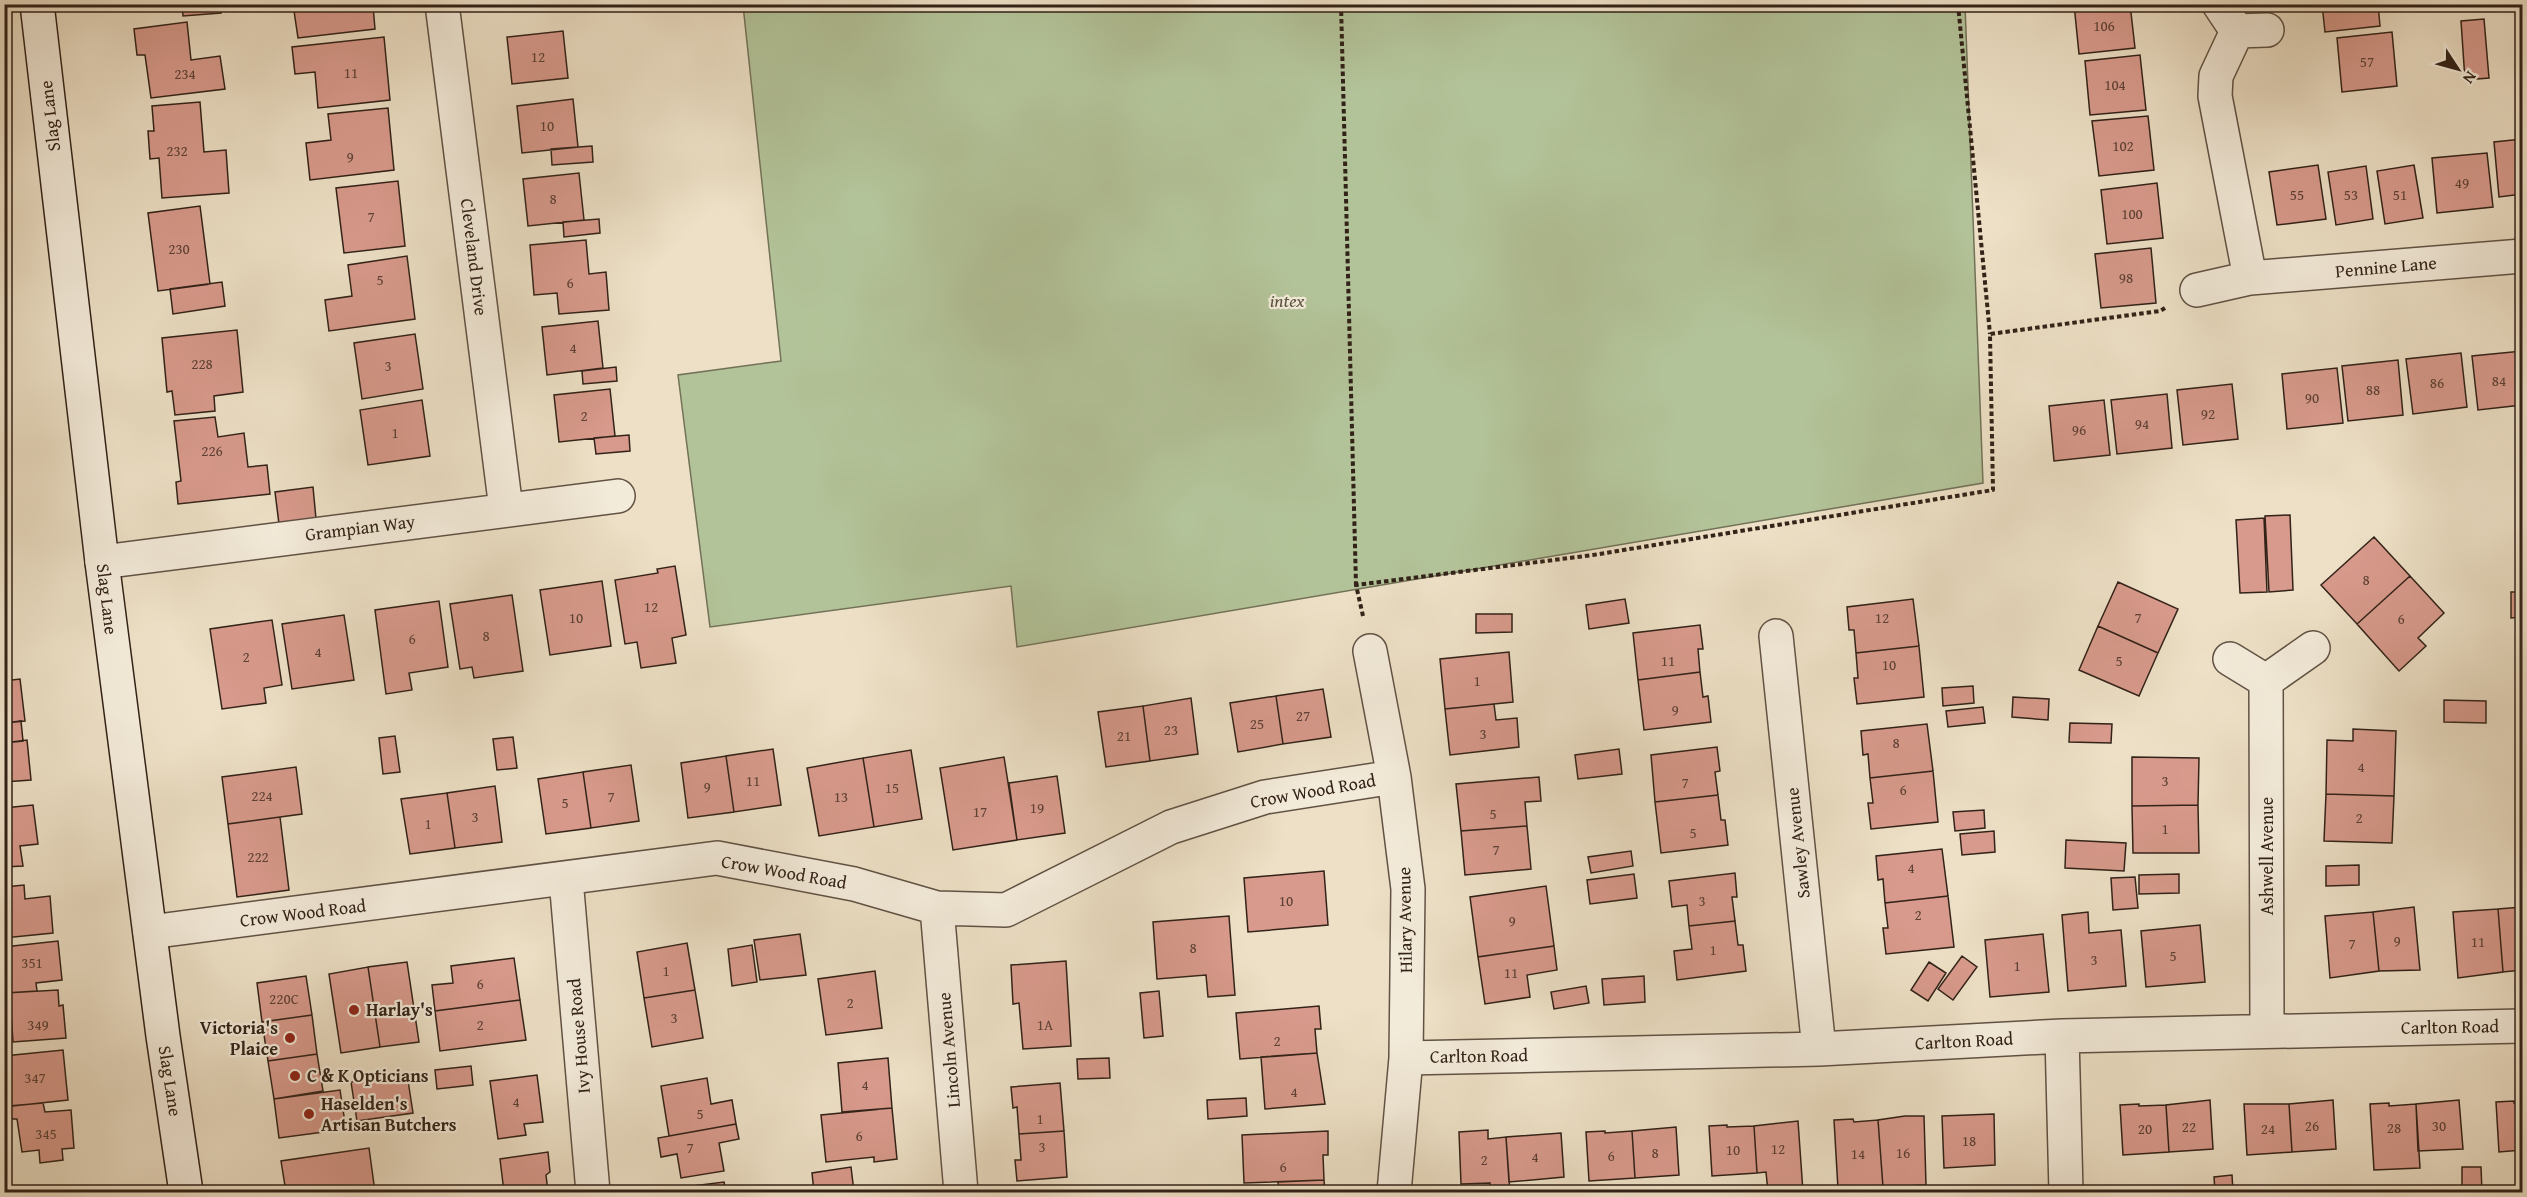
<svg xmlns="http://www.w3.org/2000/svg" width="2527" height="1197" viewBox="0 0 2527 1197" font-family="'Gentium Book Plus',serif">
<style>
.green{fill:#b3c399;stroke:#727258;stroke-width:1.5}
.building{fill:#d89a8c;stroke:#322218;stroke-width:1.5}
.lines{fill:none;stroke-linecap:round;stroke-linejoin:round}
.street-casing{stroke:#615244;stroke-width:36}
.secondary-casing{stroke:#322218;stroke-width:36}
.path{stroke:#322218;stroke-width:4;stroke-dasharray:4.5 3;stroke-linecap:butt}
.street{stroke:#f3ebda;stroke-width:33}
.secondary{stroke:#f3ebda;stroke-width:33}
.poi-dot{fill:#8f2418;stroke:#f3ebda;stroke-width:2}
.labels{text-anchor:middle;stroke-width:4.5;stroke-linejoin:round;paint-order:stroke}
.number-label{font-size:15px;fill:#5c4035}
.street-label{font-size:18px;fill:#322218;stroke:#f3ebda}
.park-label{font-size:18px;font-style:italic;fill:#59523f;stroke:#f3ebda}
.poi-label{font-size:18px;font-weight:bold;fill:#322218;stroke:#f3ebda;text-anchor:start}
</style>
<rect width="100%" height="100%" fill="#ede0c6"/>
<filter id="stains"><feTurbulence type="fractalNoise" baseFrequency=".00333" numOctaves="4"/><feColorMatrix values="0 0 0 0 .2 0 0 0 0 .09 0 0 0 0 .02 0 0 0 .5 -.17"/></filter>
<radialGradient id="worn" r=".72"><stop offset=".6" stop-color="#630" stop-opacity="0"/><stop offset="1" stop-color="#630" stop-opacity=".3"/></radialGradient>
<path class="green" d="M743,5h1222l18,478 -966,164 -6,-61 -301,41 -32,-252 103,-14z"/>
<path class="building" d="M182,4h39v9l-38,3z
M293,4h63v4l17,-2 2,23 -77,9z
M522,4h53l-53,6z
M2074,4h56l5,44 -56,6z
M2322,4h56l2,22 -55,6z
M2484,19l5,59 -24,2 -4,-59z
M187,22l4,38 29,-4 5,33 -74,9 -6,-43h-8l-3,-26z
M563,31l5,47 -56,6 -5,-47z
M2392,32l5,54 -55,6 -5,-54z
M384,37l6,63 -72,8 -3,-36 -20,2 -3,-27z
M2140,55l6,55 -56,5 -5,-54z
M573,99l5,48 -56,6 -5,-47z
M200,102l4,50 22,-2 3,43 -67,5 -3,-40 -9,1 -2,-28h6l-2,-25z
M388,108l6,62 -84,10 -4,-37 25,-3 -3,-26z
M2148,116l6,54 -55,6 -7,-55z
M2522,139v55l-23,3 -5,-55z
M592,146l1,16 -41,3 -1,-16z
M2487,153l6,54 -56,6 -5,-55z
M2318,165l8,54 -49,6 -8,-53z
M2414,165l9,53 -38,6 -8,-53z
M2366,166l7,53 -37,6 -8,-53z
M579,173l5,47 -56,6 -5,-47z
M398,181l7,65 -61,7 -8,-65z
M2157,183l6,55 -56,6 -6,-54z
M200,206l10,78 -52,7 -10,-78z
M599,219l1,14 -36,4 -1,-15z
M586,240l3,34 17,-2 3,38 -50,4 -2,-21 -23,2 -4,-50z
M2151,248l5,55 -55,5 -6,-54z
M407,256l8,63 -86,12 -4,-31 27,-4 -4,-31z
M222,282l3,24 -52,8 -3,-25z
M598,321l5,47 -56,7 -5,-48z
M237,330l6,62 -29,4 1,15 -40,4 -3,-24 -5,1 -5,-54z
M415,334l8,55 -61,10 -8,-56z
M2522,351v54l-44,5 -6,-54z
M2461,353l6,54 -54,7 -7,-55z
M2398,360l5,55 -55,6 -6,-55z
M616,367l1,14 -34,3 -1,-13z
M2337,368l6,55 -56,6 -5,-55z
M2232,384l6,55 -55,6 -6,-55z
M610,389l5,47 -56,6 -5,-47z
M2167,394l5,54 -55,6 -6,-54z
M422,400l8,56 -62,9 -8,-55z
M2104,400l6,55 -56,6 -5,-55z
M215,417l3,20 26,-4 4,34 19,-2 3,29 -92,10 -2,-22 5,-1 -7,-60z
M629,435l1,16 -34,3 -2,-16z
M313,487l3,32 -37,5 -4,-32z
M2290,515l3,75 -24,2 -4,-76z
M2264,518l3,74 -27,1 -4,-73z
M2374,537l36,39 -53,48 -36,-39z
M675,566l11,69 -14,3 4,25 -35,5 -4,-26 -12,2 -10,-64 43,-7 -1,-4z
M2410,576l34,37 -26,25 8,8 -27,25 -42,-47z
M602,581l9,65 -61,9 -10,-65z
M2118,582l60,27 -20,44 -60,-27z
M2511,592h11v25l-11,1z
M512,595l11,76 -49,7 -2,-11 -12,2 -10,-65z
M1625,599l4,24 -40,6 -3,-24z
M1913,599l6,47 -63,7 -2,-23h-5l-2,-23z
M439,601l9,66 -39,6 3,17 -26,4 -11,-84z
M1476,614h36v18l-36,1z
M344,615l10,65 -62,9 -10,-65z
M272,620l10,65 -18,3 2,15 -44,6 -12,-80z
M1700,625l3,24h-5l2,23 -62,8 -5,-47z
M2098,626l60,27 -19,43 -60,-26z
M1919,646l5,51 -67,7 -3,-26h4l-2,-25z
M1509,652l4,50 -68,7 -5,-50z
M1700,672l3,25 5,-1 3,26 -67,8 -6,-50z
M20,679l5,42 -21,2v-42z
M1973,686l1,17 -31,3 -1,-18z
M1323,689l8,48 -48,7 -7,-48z
M1276,696l7,48 -45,8 -8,-49z
M2013,697l36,2 -1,21 -36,-3z
M1191,698l7,56 -48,7 -7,-55z
M2444,700l42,1v22l-42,-1z
M1494,704l2,16 21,-2 2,29 -69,8 -5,-46z
M1143,706l7,55 -44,6 -8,-55z
M1983,707l2,16 -37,4 -2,-16z
M21,721l2,20 -19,2v-20z
M2070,723l42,1 -1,19 -42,-1z
M1927,724l6,47 -63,7 -2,-24 -5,1 -2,-24z
M2353,729l43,2 -2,65 -68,-2 1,-54 26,1z
M395,736l5,36 -17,2 -4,-36z
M513,737l4,31 -20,2 -4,-31z
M27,740l4,40 -27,2v-39z
M1717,747l3,24 -5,1 3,23 -63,7 -4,-47z
M773,749l8,56 -47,7 -8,-56z
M1619,749l3,25 -44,5 -3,-24z
M911,750l11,69 -48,8 -11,-69z
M726,756l8,56 -46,6 -7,-55z
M1004,757l13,83 -64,10 -13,-82z
M2132,757l67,1 -1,47 -66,1z
M863,758l11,69 -55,9 -12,-68z
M631,765l8,56 -48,7 -8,-56z
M296,767l6,47 -74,10 -6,-47z
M1933,771l5,51 -67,7 -3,-26h5l-3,-25z
M583,772l8,56 -45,6 -8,-55z
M1057,776l8,57 -48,7 -8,-57z
M1539,777l2,24 -16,1 2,24 -66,5 -5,-47z
M495,786l7,56 -47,6 -8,-55z
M447,793l8,55 -45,6 -9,-55z
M2326,794l68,2 -2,47 -68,-2z
M1718,795l3,25h4l3,25 -67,8 -6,-51z
M33,805l5,39 -18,2 3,20 -19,1v-59z
M2198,805l1,48h-66l-1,-47z
M1984,810l1,18 -30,3 -2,-19z
M280,817l9,73 -52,7 -9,-73z
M1527,826l4,43 -66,6 -4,-44z
M1994,831l1,21 -33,3 -2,-21z
M2066,840l60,3 -2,28 -59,-3z
M1942,849l6,47 -63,7 -2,-24 -5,1 -2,-24z
M1631,851l2,15 -42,7 -3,-16z
M2359,865v20l-33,1v-20z
M1324,871l4,54 -80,7 -4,-54z
M1735,873l2,24h-5l3,24 -46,5 -2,-21 -15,2 -3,-26z
M1634,874l3,24 -47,6 -3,-24z
M2179,874v19l-40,1v-19z
M2135,877l3,31 -25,2 -2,-32z
M24,885l1,14 25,-3 3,37 -49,5v-51z
M1546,886l8,60 -76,11 -8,-60z
M1948,896l6,51 -68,7 -3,-26h5l-3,-25z
M2414,907l6,63 -41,1 -6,-59z
M2522,907v63l-19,2 -5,-63z
M2498,909l5,63 -45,6 -5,-66z
M2088,912l1,21 32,-3 5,56 -58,5 -6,-76z
M2373,912l6,59 -49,7 -5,-62z
M1229,916l6,79 -27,2 -2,-22 -49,4 -4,-57z
M1735,921l3,24h5l3,26 -69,9 -3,-29 18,-2 -3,-23z
M2200,925l5,57 -59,5 -5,-56z
M800,934l6,41 -46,5 -6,-40z
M2043,934l6,58 -59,5 -5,-57z
M58,941l4,39 -26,3 1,8 -32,2 -1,-46z
M687,943l8,47 -51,8 -7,-46z
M752,945l5,37 -25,4 -4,-37z
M1554,946l3,24 -30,5 3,22 -45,7 -7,-47z
M1962,956l15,11 -24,33 -15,-11z
M514,958l6,42 -85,11 -3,-26 21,-2 -2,-17z
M1066,961l5,85 -48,3 -4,-46 -6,1 -2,-39z
M407,962l12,80 -39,5 -12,-80z
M1929,962l17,11 -18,28 -17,-11z
M368,967l12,80 -39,6 -12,-79z
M875,971l7,57 -56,7 -8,-56z
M306,976l6,39 -50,7 -5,-39z
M1644,976l1,26 -41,3 -2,-26z
M1586,986l3,17 -35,6 -3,-17z
M58,990l1,16 4,-1 3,33 -53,4 -2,-30h-5l-1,-19z
M695,990l8,48 -51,9 -8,-49z
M1159,991l4,45 -19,2 -4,-45z
M520,1000l6,40 -86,11 -5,-40z
M1319,1006l2,23h-6l2,24 -77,6 -4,-46z
M312,1015l5,39 -49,7 -6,-39z
M63,1050l5,50 -64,7v-51z
M1317,1053l8,51 -60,5 -4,-52z
M317,1054l6,37 -49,8 -6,-38z
M888,1058l4,50 -50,4 -4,-49z
M1109,1058l1,20 -32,1 -1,-20z
M471,1066l2,19 -36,4 -2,-19z
M407,1074l6,39 -56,8 -6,-39z
M537,1075l6,47 -19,2 2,11 -28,4 -8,-58z
M707,1078l4,26 21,-4 4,24 -67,12 -8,-50z
M1060,1083l4,48 -45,3 -2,-27 -4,1 -2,-21z
M340,1090l6,39 -67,9 -5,-39z
M1246,1098l1,18 -39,3 -1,-19z
M2210,1100l3,49 -44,3 -3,-47z
M2333,1100l3,49 -44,3 -3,-48z
M2459,1100l4,49 -45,2 -2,-47z
M2514,1101v2h8v47l-23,2 -3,-50z
M43,1103l2,9 26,-2 3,38 -12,1 1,11 -23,3 -1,-13 -17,2 -5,-33h-7l-1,-13z
M2389,1103v3l27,-2 4,64 -46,2 -4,-66z
M2139,1104v2l27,-1 3,47 -46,3 -3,-50z
M2244,1104h45l3,48 -45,3z
M892,1108l5,51 -23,3v-5l-48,5 -5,-47z
M1994,1114l1,51 -51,3 -2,-52z
M1905,1116h19l2,69 -43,2 -5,-67z
M1853,1119l1,3 24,-2 5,67 -45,2 -4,-69z
M1798,1121l5,71h-35l-2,-20 -9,1 -3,-47z
M736,1124l3,15 -20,4 5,28 -43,7 -4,-24 -16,3 -3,-19z
M1727,1125v2l27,-1 3,47 -45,3 -3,-50z
M1676,1127l3,48 -44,3 -3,-47z
M1488,1130v9l18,-2 4,55h-20v-9l-29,1 -2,-52z
M1064,1131l3,46 -50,4 -2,-21h6l-2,-26z
M1328,1131v24h-5l1,25 -80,3 -2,-48z
M1605,1131v2l27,-2 3,47 -46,3 -3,-49z
M1561,1133l3,44 -55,5 -3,-45z
M369,1148l6,44h-89l-5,-31z
M548,1152l2,20 -4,3 2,17h-44l-4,-33z
M851,1167l3,25h-40l-2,-19z
M2462,1167h19l1,25h-20z
M2232,1175l1,17h-18l-1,-15z
M1324,1180l1,12h-46l-1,-10z
M724,1182l2,10h-40l-1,-5z
M1069,1188v4h-30v-2z"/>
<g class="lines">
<defs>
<path id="street" d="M442,4l64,505
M2219,4l18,27 30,-1
M2237,31l-21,45 -1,20 35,182
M2197,290l53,-12 272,-22
M102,562l516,-66
M1776,636l43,413
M1370,651l24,126 14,112 -2,169 -12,134
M2230,659l36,22 47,-33
M2266,681l1,349
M566,879l27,313
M937,908l24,284
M150,932l567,-74 137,26 83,24 69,2 165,-83 94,-30 129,-20
M2062,1036l4,156
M1406,1058l413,-9 243,-13 460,-10"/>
<path id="secondary" d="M37,4l65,558 61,474 23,156"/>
</defs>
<use href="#street" class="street-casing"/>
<use href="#secondary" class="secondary-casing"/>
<path class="path" d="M1341,4l15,581
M1958,4l32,330
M1363,616l-7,-31 237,-30 400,-65 -3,-156 170,-23 5,-3"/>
<use href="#street" class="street"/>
<use href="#secondary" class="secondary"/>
</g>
<g class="poi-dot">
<circle cx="354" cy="1010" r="6"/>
<circle cx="290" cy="1038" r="6"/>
<circle cx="295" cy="1076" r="6"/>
<circle cx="309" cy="1114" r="6"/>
</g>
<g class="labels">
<g class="number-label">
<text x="2104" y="31">106</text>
<text x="538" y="62">12</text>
<text x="2367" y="67">57</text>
<text x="351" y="78">11</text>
<text x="185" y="79">234</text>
<text x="2115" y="90">104</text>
<text x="547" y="131">10</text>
<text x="2123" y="151">102</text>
<text x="177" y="156">232</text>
<text x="350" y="162">9</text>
<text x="2462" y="188">49</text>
<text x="2297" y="200">55</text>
<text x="2351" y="200">53</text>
<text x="2400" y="200">51</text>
<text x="553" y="204">8</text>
<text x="2132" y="219">100</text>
<text x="371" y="222">7</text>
<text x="179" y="254">230</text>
<text x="2126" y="283">98</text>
<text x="380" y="285">5</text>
<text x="570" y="288">6</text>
<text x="573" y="353">4</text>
<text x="202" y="369">228</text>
<text x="388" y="371">3</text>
<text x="2499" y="386">84</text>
<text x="2437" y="388">86</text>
<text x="2373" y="395">88</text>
<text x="2312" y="403">90</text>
<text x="2208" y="419">92</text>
<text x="584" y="421">2</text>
<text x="2142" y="429">94</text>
<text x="2079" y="435">96</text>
<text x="395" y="438">1</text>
<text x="212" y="456">226</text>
<text x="2366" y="585">8</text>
<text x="651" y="612">12</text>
<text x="576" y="623">10</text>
<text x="1882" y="623">12</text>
<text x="2138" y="623">7</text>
<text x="2401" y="624">6</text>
<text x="486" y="641">8</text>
<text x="412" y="644">6</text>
<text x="318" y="657">4</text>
<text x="246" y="662">2</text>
<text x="1668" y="666">11</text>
<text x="2119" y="666">5</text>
<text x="1889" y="670">10</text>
<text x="1477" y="686">1</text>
<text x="1675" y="715">9</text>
<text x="1303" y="721">27</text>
<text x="1257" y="729">25</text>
<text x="1171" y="735">23</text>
<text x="1483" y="739">3</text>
<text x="1124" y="741">21</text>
<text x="1896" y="748">8</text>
<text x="2361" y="772">4</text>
<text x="753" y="786">11</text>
<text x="2165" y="786">3</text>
<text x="1685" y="788">7</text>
<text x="707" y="792">9</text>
<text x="892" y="793">15</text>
<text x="1903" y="795">6</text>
<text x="262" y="801">224</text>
<text x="611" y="802">7</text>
<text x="841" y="802">13</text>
<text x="565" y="808">5</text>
<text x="1037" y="813">19</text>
<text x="980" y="817">17</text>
<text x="1493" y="819">5</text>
<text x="475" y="822">3</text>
<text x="2359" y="823">2</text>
<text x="428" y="829">1</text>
<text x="2165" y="834">1</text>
<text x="1693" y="838">5</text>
<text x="1496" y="855">7</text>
<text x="258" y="862">222</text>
<text x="1911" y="873">4</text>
<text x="1286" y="906">10</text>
<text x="1702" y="906">3</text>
<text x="1918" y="920">2</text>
<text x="1512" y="926">9</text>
<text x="2397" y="946">9</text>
<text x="2478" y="947">11</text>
<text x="2352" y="949">7</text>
<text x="1193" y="953">8</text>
<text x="1713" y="955">1</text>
<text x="2173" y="961">5</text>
<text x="2094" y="965">3</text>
<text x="32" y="968">351</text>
<text x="2017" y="971">1</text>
<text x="666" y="976">1</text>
<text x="1511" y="978">11</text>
<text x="480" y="989">6</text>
<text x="284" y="1004">220C</text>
<text x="850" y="1008">2</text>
<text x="674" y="1023">3</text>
<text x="38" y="1030">349</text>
<text x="480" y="1030">2</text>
<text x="1045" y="1030">1A</text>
<text x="1277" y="1046">2</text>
<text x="35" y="1083">347</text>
<text x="865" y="1090">4</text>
<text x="1294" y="1097">4</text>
<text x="516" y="1107">4</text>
<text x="700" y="1119">5</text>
<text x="1040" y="1124">1</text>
<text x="2312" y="1131">26</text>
<text x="2439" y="1131">30</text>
<text x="2189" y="1132">22</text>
<text x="2394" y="1133">28</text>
<text x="2145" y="1134">20</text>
<text x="2268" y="1134">24</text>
<text x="46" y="1139">345</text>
<text x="859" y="1141">6</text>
<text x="1969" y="1146">18</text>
<text x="1042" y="1152">3</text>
<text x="690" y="1153">7</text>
<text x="1778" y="1154">12</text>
<text x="1733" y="1155">10</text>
<text x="1655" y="1158">8</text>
<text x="1903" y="1158">16</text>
<text x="1858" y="1159">14</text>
<text x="1611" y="1161">6</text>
<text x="1535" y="1162">4</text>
<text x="1484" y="1165">2</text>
<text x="1283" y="1172">6</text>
</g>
<g class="street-label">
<text transform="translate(50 116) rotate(-97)" y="6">Slag Lane</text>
<text transform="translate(474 257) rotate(83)" y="6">Cleveland Drive</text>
<text transform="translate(2386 267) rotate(-5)" y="6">Pennine Lane</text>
<text transform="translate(360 528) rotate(-7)" y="6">Grampian Way</text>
<text transform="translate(107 599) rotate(83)" y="6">Slag Lane</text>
<text transform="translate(1313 791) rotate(-10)" y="6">Crow Wood Road</text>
<text transform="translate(1798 843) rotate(-96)" y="6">Sawley Avenue</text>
<text transform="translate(2267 856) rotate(-90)" y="6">Ashwell Avenue</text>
<text transform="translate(784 872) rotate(10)" y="6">Crow Wood Road</text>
<text transform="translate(303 913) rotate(-7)" y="6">Crow Wood Road</text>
<text transform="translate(1405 920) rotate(-91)" y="6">Hilary Avenue</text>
<text transform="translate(2450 1027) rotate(-1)" y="6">Carlton Road</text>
<text transform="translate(579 1036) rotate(-95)" y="6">Ivy House Road</text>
<text transform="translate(1964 1041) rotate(-3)" y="6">Carlton Road</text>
<text transform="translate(949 1050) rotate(-95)" y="6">Lincoln Avenue</text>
<text transform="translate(1479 1056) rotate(-1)" y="6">Carlton Road</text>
<text transform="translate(170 1081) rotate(81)" y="6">Slag Lane</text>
</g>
<g class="park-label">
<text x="1287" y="307">intex</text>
</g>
<g class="poi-label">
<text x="366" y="1016">Harlay's</text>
<text x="278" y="1034" text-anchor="end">Victoria's<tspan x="278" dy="21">Plaice</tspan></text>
<text x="307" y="1082">C &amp; K Opticians</text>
<text x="321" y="1110">Haselden's<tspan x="321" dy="21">Artisan Butchers</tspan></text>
</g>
</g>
<rect width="2527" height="1197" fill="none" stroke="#ede0c6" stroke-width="24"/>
<rect x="6" y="6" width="2515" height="1185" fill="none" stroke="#322218" stroke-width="3"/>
<rect x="12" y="12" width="2503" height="1173" fill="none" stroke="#322218" stroke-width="1.5"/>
<g transform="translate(2458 69) rotate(126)" stroke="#f3ebda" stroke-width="4.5" paint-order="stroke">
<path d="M0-4.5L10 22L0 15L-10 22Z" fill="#322218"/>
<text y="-9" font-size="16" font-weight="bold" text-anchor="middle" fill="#322218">N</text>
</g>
<rect width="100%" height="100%" filter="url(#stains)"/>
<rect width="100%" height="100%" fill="url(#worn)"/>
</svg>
